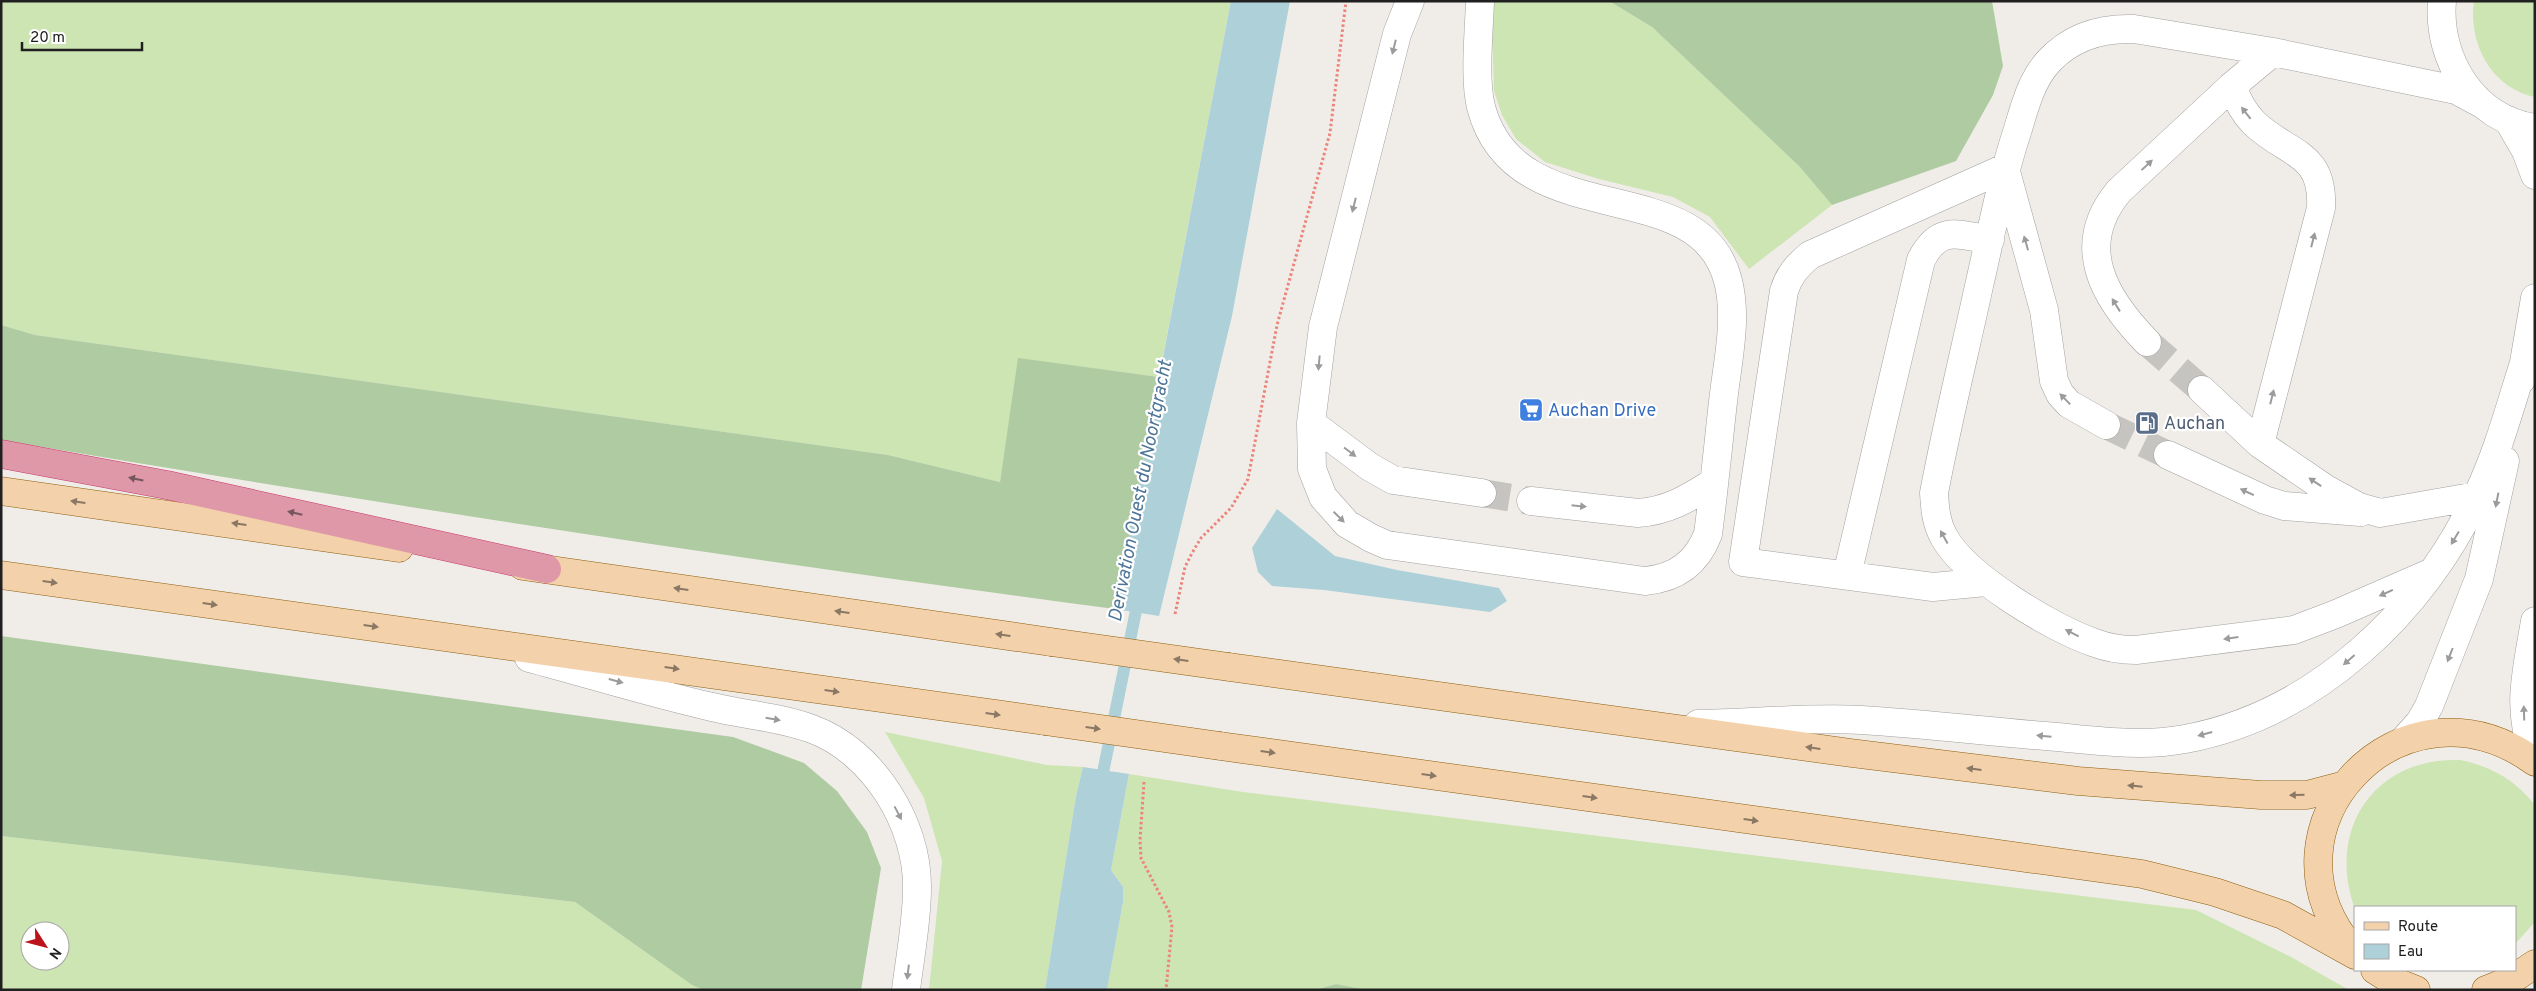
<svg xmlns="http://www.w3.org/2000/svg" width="2536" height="991" viewBox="0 0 2536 991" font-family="Overpass,sans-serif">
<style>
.grass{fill:#cde4b3;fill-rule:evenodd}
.forest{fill:#afcba1}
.water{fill:#add0d9}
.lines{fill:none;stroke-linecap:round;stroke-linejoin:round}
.stream{stroke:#add0d9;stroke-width:12}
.minor-tunnel{stroke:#c6c4c0;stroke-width:28;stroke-dasharray:28 14;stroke-linecap:butt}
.minor-casing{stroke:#a1a1a1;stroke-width:29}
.major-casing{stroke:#8d5f0f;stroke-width:29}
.highway-casing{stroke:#ca396f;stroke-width:29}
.path{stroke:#ec847c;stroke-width:3;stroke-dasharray:2.5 2.5;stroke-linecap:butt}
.minor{stroke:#fff;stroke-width:28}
.major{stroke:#f3d1aa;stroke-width:28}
.highway{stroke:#df98a7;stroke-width:28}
.major-bridge-casing{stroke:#8d5f0f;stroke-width:29;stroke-linecap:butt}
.major-bridge{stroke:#f3d1aa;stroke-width:28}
.oneway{fill:#9b9b9b}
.oneway2{fill:#76565d}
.oneway3{fill:#8a7865}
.labels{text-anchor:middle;stroke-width:4.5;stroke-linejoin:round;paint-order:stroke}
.shop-label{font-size:18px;fill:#366cbe;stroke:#fff;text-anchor:start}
.service-label{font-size:18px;fill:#4e5e75;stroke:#fff;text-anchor:start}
.water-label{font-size:19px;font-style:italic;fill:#4e7698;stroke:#fff}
</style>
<rect width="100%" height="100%" fill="#f0ede8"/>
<path class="grass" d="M1,1h1230l-72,376 -140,-18 -19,123 -112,-27 -853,-120 -34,-10z
M1491,1h118l43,26 147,139 33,39 -83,64 -39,-52 -37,-20 -74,-18 -54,-17 -29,-23 -14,-24 -8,-24z
M2474,1h61v96c-44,-9 -67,-54 -61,-96z
M885,732l162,33 36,2 -7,29 -31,194h-116l13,-129 -18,-63z
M2460,760c31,6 55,20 75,45v117l-20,22v-37l-160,2c-29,-79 19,-152 105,-149z
M1129,774l114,18 953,118 95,47 58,33h-982l-31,-6 -21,6h-208l16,-88v-15l-12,-17z
M1,836l574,66 117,83 12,5h-703zM30,931h30v30h-30z"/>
<path class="forest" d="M1609,1h383l11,65 -10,29 -37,66 -124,44 -33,-39 -147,-139z
M1,325l34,10 853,120 112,27 18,-124 141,19 -44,232c-372,-49 -743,-106 -1114,-169z
M1,636l732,101 71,26 33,28 30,41 14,36 -20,122h-157l-12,-5 -117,-83 -574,-66z
M1336,984l31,6h-52z"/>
<path class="water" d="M1231,1h59l-58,315 -73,300 -44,-7z
M1277,509l58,47 62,14 102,18 8,13 -17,11 -166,-22 -52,-4 -14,-14 -6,-24z
M1083,767l46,7 -18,96 12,17v15l-16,88h-62l31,-194z"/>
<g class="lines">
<path class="stream" d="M1100,787l39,-191"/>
<path class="minor-tunnel" d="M2147,342l55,48
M2106,425l62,30
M1482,493l49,8"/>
<defs>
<path id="minor" d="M1410,1l-13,33 -74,293 -12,96 1,46 11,28 24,27 24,14 16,7 258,36c31,-3 52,-18 63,-47 6,-44 10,-88 15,-132 4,-38 15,-83 5,-121 -27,-112 -213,-44 -247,-174 -7,-28 -2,-75 -1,-106
M2442,1c-5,59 32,118 93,127
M2232,86c5,14 11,26 22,37 33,32 70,28 67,85l-61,236
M2508,120l18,31 9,24
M2147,342c-43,-44 -74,-96 -28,-151l113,-105 41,-34
M2521,380l14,-82
M2202,390l58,54 66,45 33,18 21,6 97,-17
M1311,423l59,44 23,13 89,13
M2168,455l97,45 19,6 77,6
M1531,501l107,12c30,-2 51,-15 76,-31
M2430,573l-94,41 -42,16 -158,20c-15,0 -28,-2 -41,-7 -42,-14 -130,-67 -151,-106 -8,-14 -9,-28 -10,-44 13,-69 30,-138 45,-207 12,-52 22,-106 39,-157 7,-24 14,-50 31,-68 23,-25 53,-33 85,-32l139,23 159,33 24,5 26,14
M1847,575l74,-315c18,-35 36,-26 69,-20
M1986,582l-53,5 -190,-25 41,-271c5,-16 13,-25 26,-36l195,-87 39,142 10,71 6,13 9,10 37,21
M2535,621c-9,55 -19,85 0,140
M529,658c61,16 121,35 183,49 33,8 68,10 100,22 61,22 106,95 105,159 0,34 -7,68 -11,102
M1698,724c54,-1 110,-7 164,-4 65,4 130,12 195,17 42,4 86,10 128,2 130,-24 239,-128 293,-245 20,-42 32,-87 46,-131
M2404,740l16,-18 9,-16 50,-127 26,-118"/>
<path id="major" d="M1,491l398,57
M523,566l528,76
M1,575l1044,146
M1229,667l622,86 227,28 183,14h46l38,-10
M1220,746l922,128 73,18 68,23 72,40
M2352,949c-103,-121 50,-284 183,-187
M2375,970l16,10 25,10
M2486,990l25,-10 24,-16"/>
<path id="highway" d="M1,454l166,31 380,84"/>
</defs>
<use href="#minor" class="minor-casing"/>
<use href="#major" class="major-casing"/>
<use href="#highway" class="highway-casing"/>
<path class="path" d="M1175,614l10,-47 7,-14 9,-15 30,-30 17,-29 29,-154 53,-192 16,-132
M1144,782l-4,58 1,18 28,54 3,15 -6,63"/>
<use href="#minor" class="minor"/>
<use href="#major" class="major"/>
<use href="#highway" class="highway"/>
<defs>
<path id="major-bridge" d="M1051,642l178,25
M1045,721l175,25"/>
</defs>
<use href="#major-bridge" class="major-bridge-casing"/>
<use href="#major-bridge" class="major-bridge"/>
</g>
<defs><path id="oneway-solid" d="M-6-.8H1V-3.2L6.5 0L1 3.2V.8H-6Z" transform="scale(1.25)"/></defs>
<g class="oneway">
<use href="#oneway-solid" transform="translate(1394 47) rotate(104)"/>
<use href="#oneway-solid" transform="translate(2246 113) rotate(-128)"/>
<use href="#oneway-solid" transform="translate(2147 165) rotate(-43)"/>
<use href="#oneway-solid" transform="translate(1354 205) rotate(104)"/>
<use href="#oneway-solid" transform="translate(2313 240) rotate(-76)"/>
<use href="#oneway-solid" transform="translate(2026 243) rotate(-106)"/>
<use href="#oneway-solid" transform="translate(2116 305) rotate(-122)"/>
<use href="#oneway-solid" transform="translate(1319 363) rotate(95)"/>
<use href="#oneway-solid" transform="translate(2272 397) rotate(-76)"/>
<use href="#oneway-solid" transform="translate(2065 399) rotate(-134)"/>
<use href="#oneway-solid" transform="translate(1350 452) rotate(37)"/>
<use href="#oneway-solid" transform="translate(2315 482) rotate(-146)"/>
<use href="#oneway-solid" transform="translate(2247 492) rotate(-155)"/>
<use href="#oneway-solid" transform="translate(2497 500) rotate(101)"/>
<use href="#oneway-solid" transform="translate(1579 506) rotate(6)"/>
<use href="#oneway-solid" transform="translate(1339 517) rotate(44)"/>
<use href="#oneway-solid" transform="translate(1944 537) rotate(-119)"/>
<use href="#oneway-solid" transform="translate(2455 538) rotate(121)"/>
<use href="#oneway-solid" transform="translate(2386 593) rotate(156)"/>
<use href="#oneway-solid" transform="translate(2072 633) rotate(-153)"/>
<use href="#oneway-solid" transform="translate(2231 638) rotate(172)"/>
<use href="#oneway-solid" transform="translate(2450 655) rotate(111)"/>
<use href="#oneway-solid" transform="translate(2349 660) rotate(139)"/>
<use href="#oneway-solid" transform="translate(616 681) rotate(15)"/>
<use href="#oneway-solid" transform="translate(2524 713) rotate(-92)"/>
<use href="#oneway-solid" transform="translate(773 719) rotate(10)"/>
<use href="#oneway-solid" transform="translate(2205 734) rotate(165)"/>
<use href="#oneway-solid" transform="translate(2044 736) rotate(-175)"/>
<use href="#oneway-solid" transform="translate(898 813) rotate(62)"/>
<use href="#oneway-solid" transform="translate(908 972) rotate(97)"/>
</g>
<g class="oneway2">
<use href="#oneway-solid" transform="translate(136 479) rotate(-168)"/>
<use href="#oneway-solid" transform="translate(295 513) rotate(-167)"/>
</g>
<g class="oneway3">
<use href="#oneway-solid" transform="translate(78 502) rotate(-172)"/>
<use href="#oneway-solid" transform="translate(239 524) rotate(-172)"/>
<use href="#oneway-solid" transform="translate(50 582) rotate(8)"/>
<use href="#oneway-solid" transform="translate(681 589) rotate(-172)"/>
<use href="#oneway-solid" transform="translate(210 604) rotate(8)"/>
<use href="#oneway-solid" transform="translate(842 612) rotate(-172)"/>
<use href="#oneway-solid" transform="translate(371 626) rotate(8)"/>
<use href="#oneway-solid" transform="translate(1003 635) rotate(-172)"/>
<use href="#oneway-solid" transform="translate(1181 660) rotate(-172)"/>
<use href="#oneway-solid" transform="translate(672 668) rotate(8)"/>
<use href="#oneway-solid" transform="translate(832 691) rotate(8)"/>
<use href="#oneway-solid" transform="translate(993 714) rotate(8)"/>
<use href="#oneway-solid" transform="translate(1093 728) rotate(8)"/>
<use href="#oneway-solid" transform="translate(1813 748) rotate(-172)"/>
<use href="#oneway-solid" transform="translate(1268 752) rotate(8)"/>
<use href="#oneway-solid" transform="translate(1974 769) rotate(-173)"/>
<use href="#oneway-solid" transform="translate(1429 775) rotate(8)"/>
<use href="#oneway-solid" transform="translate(2135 786) rotate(-174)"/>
<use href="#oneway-solid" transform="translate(2297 795) rotate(178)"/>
<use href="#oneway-solid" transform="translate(1590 797) rotate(8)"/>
<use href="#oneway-solid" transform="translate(1751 820) rotate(8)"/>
</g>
<defs>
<symbol id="supermarket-square" viewBox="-11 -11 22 22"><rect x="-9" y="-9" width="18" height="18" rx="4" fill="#3f7fe0" stroke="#fff"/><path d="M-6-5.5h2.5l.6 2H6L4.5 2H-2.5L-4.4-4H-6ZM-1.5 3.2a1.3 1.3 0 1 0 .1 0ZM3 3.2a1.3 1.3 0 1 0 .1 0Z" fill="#fff"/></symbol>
<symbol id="fuel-square" viewBox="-11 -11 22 22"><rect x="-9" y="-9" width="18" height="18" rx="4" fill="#5c6f8a" stroke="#fff"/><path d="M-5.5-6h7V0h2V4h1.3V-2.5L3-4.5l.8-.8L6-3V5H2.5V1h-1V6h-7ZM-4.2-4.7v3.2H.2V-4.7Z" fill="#fff"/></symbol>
</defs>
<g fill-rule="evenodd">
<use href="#supermarket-square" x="1517" y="396" width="28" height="28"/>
<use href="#fuel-square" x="2133" y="409" width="28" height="28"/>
</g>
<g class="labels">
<g class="shop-label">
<text x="1548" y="416">Auchan Drive</text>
</g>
<g class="service-label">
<text x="2164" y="429">Auchan</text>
</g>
<g class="water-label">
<text transform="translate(1139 491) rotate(-79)" y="7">Derivation Ouest du Noortgracht</text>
</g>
</g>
<rect width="2536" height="991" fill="none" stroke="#202020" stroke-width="5"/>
<rect x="2354" y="906" width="162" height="65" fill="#ffffff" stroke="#a6a6a6"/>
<rect x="2364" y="922" width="25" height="8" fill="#f3d1aa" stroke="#a6a6a6"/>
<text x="2398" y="931" font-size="15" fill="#202020">Route</text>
<rect x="2364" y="944" width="25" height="15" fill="#add0d9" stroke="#a6a6a6"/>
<text x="2398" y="956" font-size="15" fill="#202020">Eau</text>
<g transform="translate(45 946) rotate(126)"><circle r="24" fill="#ffffff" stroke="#a6a6a6"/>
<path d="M0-4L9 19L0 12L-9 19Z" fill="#bc141a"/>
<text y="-8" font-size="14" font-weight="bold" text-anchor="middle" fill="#202020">N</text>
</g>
<path d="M22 42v8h120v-8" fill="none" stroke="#202020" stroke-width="2.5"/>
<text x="30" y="42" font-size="15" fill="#202020" stroke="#ffffff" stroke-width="4" paint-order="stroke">20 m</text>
</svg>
